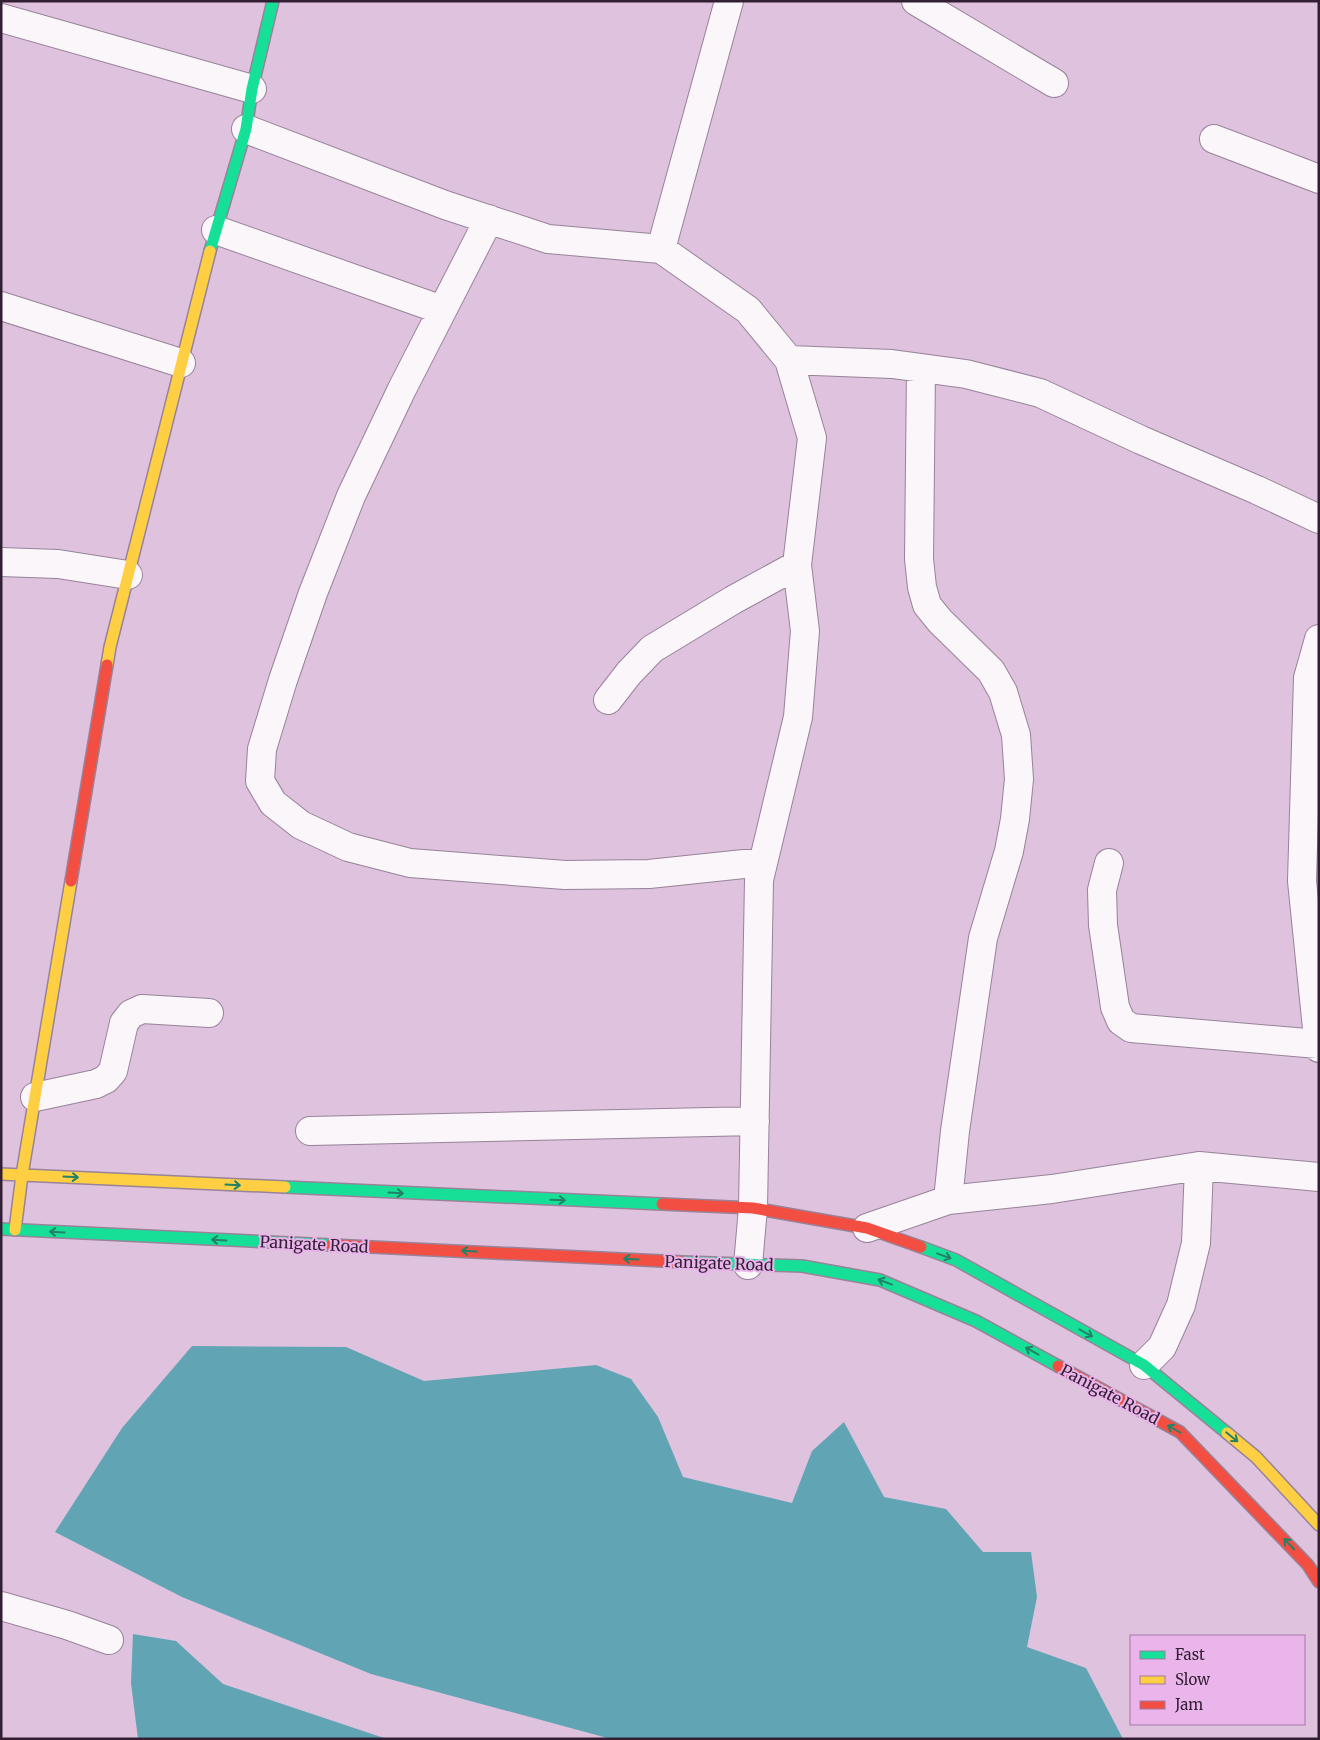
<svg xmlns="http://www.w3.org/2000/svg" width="1320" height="1740" viewBox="0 0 1320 1740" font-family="Merriweather,serif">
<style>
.water{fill:#61a5b5}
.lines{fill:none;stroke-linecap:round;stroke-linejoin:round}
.street-casing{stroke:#988399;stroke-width:30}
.fast-casing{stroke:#988399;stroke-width:14}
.slow-casing{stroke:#988399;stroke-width:14}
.jam-casing{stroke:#988399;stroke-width:14}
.street{stroke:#faf6fa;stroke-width:28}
.fast{stroke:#16e098;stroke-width:11}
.slow{stroke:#ffcf43;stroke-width:11}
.jam{stroke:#f24e42;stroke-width:11}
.oneway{stroke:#248066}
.labels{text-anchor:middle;stroke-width:4;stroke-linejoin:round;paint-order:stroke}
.street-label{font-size:16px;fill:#331f33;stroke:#eab5eb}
</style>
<rect width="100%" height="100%" fill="#dec2de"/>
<path class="water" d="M192,1346l154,1 78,34 172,-16 35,14 27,38 25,60 109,26 20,-52 32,-29 40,75 62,12 37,43h48l6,45 -10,50 59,21 37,71h-512l-240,-65 -189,-77 -127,-65 67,-104z
M133,1634l43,7 47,43 164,55h-249l-7,-56z"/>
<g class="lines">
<defs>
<path id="street" d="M916,1l138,82
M1,18l251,71
M246,129l199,76 103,34 113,10 87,61 41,50 23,78 -15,127 8,66 -7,86 -39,163 -6,328 -5,57
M1214,139l105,40
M489,219l-87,170 -51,107 -38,97 -30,87 -21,69 -2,32 13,22 28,22 47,22 62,16 155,12 84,-1 114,-12
M216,230l226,80
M661,249l68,-248
M1,306l180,57
M789,360l103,4 74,10 74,19 101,47 116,50 62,29
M921,369l-2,190 3,28 5,18 13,16 51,50 12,21 13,43 3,44 -4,40 -6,32 -26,87 -28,193 -7,69
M1,562l57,2 70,11
M1319,639l-11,39 -6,203 17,167
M608,700l21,-27 23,-24 81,-49 64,-35
M1109,863l-7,27 1,35 12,82 6,14 10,7 187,16
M35,1097l61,-13 10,-5 7,-8 11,-48 7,-9 11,-5 67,4
M310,1131l445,-10
M867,1228l81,-28 104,-11 147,-23 120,11
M1144,1365l18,-18 19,-42 15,-62 3,-77
M1,1606l66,19 42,15"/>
<path id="fast" d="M210,251l36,-122 6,-40 21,-88
M285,1187l377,17
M1,1229l330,16
M921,1247l35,13 188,105 83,68
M683,1262l119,4 78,14 96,41 82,45"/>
<path id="slow" d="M107,665l3,-18 100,-396
M1,1174l284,13
M15,1230l7,-55 49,-294
M1227,1433l29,24 63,68"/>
<path id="jam" d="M71,881l36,-216
M662,1204l91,4 114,20 54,19
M331,1245l352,17
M1058,1366l122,66 128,133 11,17"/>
</defs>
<use href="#street" class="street-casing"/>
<use href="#fast" class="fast-casing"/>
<use href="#slow" class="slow-casing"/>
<use href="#jam" class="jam-casing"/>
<use href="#street" class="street"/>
<use href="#fast" class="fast"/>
<use href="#slow" class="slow"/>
<use href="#jam" class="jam"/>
</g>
<defs><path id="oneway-shaft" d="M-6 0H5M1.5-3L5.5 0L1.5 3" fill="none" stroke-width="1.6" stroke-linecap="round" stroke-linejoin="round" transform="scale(1.25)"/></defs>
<g class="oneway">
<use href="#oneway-shaft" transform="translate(71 1177) rotate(3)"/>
<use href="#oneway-shaft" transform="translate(233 1185) rotate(3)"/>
<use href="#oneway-shaft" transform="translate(396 1193) rotate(3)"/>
<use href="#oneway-shaft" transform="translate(558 1200) rotate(2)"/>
<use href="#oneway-shaft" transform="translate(57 1232) rotate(-177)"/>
<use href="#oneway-shaft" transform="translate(219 1240) rotate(-177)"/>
<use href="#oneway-shaft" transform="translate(469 1251) rotate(-177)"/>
<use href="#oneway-shaft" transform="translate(944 1256) rotate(20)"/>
<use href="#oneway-shaft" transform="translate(631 1259) rotate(-177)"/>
<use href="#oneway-shaft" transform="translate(885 1282) rotate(-159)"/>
<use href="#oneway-shaft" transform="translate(1086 1333) rotate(29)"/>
<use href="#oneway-shaft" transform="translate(1032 1351) rotate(-151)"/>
<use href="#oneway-shaft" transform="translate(1174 1429) rotate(-150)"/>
<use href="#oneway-shaft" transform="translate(1232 1437) rotate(39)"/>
<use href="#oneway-shaft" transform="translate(1289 1544) rotate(-133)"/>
</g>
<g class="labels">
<g class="street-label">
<text transform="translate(314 1244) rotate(3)" y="6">Panigate Road</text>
<text transform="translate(719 1263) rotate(2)" y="6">Panigate Road</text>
<text transform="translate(1110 1394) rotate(28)" y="6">Panigate Road</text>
</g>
</g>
<rect width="1320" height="1740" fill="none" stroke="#331f33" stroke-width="5"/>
<rect x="1130" y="1635" width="175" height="90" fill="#eab5eb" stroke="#a179a1"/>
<rect x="1140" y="1651" width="25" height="8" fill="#16e098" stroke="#a179a1"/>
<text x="1175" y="1660" font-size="15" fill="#331f33">Fast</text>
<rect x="1140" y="1676" width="25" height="8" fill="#ffcf43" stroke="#a179a1"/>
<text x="1175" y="1685" font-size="15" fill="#331f33">Slow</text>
<rect x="1140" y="1701" width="25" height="8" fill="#f24e42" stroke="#a179a1"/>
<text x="1175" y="1710" font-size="15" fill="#331f33">Jam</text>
</svg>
